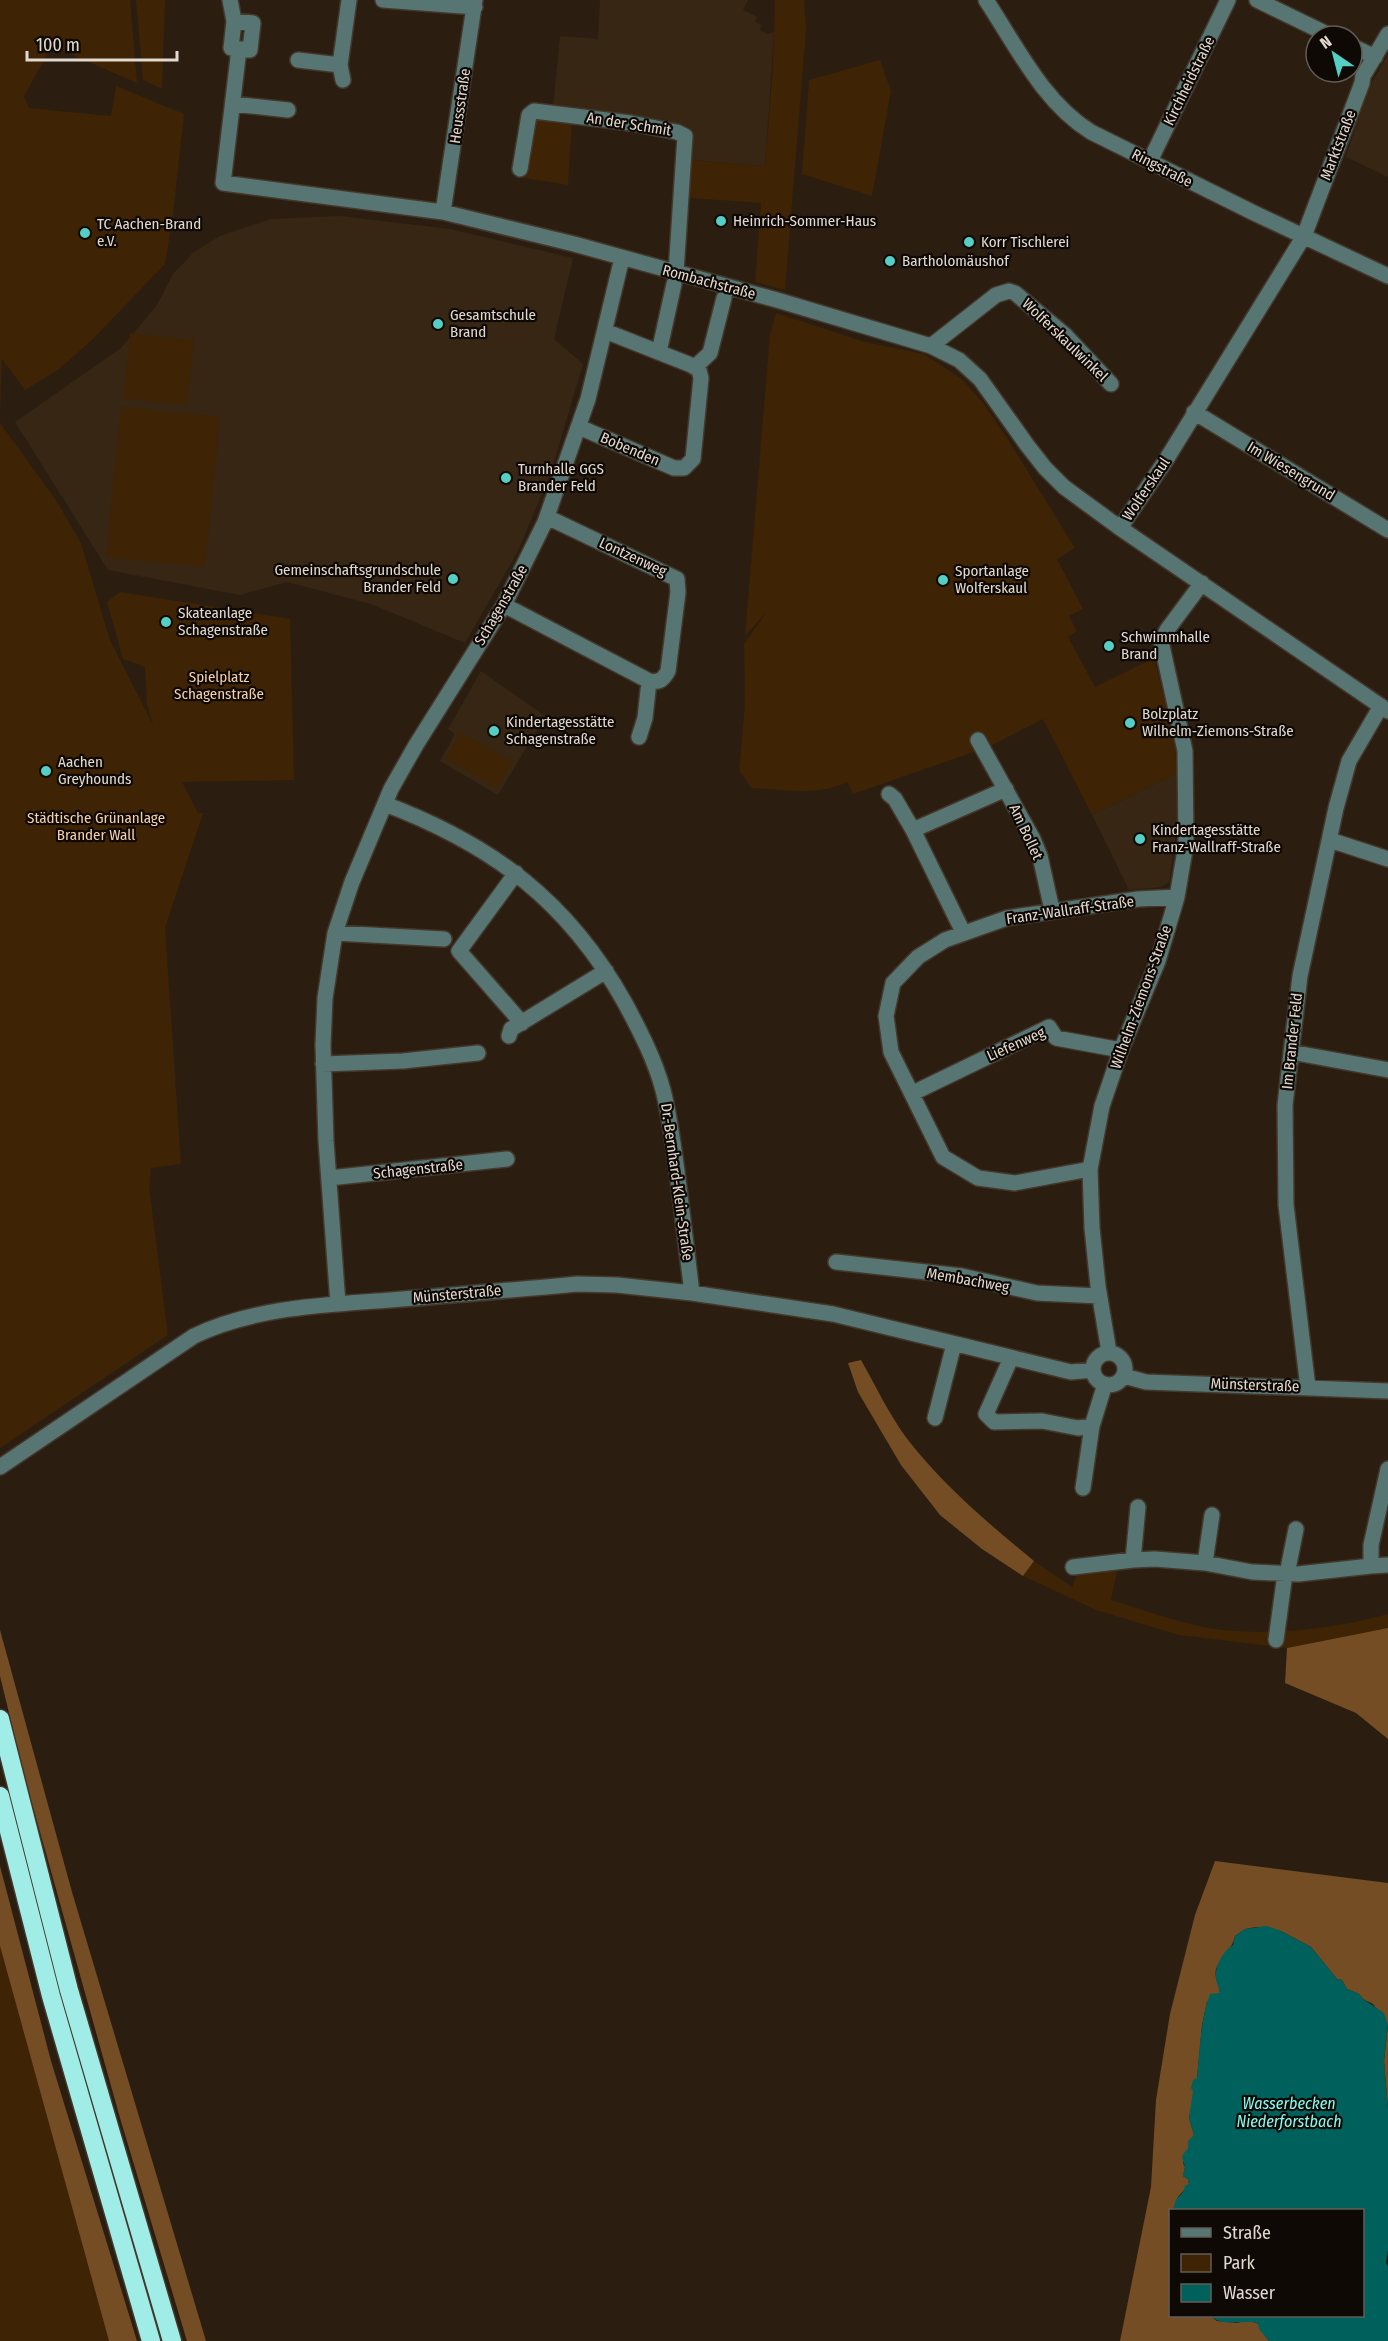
<svg xmlns="http://www.w3.org/2000/svg" width="1388" height="2341" viewBox="0 0 1388 2341" font-family="'Fira Sans Condensed',sans-serif">
<style>
.built{fill:#372614}
.green{fill:#3e2304}
.forest{fill:#744d24}
.water{fill:#00605b}
.lines{fill:none;stroke-linecap:round;stroke-linejoin:round}
.minor-casing{stroke:#44382c;stroke-width:18}
.highway-casing{stroke:#44382c;stroke-width:21}
.minor{stroke:#577572;stroke-width:15}
.highway{stroke:#9fede6;stroke-width:18}
.poi-dot{fill:#55cec5;stroke:#0f0905;stroke-width:2}
.labels{text-anchor:middle;stroke-width:4.5;stroke-linejoin:round;paint-order:stroke}
.street-label{font-size:15px;fill:#e1d9d0;stroke:#0f0905}
.poi-label{font-size:15px;fill:#e1d9d0;stroke:#0f0905;text-anchor:start}
.park-label{font-size:15px;fill:#f6d0ac;stroke:#0f0905}
.water-label{font-size:16px;font-style:italic;fill:#86fbf1;stroke:#0f0905}
</style>
<rect width="100%" height="100%" fill="#2b1e11"/>
<path class="built" d="M600,0h148l-5,10 14,7 -2,5 7,3 -2,5 8,4 6,-2 -9,134 -74,-6 -1,-29 -13,-5 -124,-18 7,-72 38,3z
M1388,54v123l-42,-20 21,-65z
M340,216l110,13 123,29 -19,81 29,25 -33,111 -33,78 -52,90 -94,-39 -84,-22 -47,13 -132,-25 -93,-148 106,-74 36,-43 16,-31 21,-22 26,-16 51,-17z
M481,671l64,45 -47,79 -58,-34 15,-27 -7,-5z
M1177,773l1,44 -9,65 -8,5 -32,3 -37,-75z"/>
<path class="green" d="M0,0h130l7,83 -85,-37 -28,50 5,12 82,8 5,-30 68,28 -11,101 -8,49 -73,76 -33,29 -34,21 -23,-31 -2,57z
M136,0h29l-3,89 -19,-9z
M775,0h29l2,30 -21,260 -30,-8 6,-79 -73,-5 3,-38 74,6 8,-99z
M880,60l11,31 -19,105 -70,-22 7,-94z
M541,115l31,4 -4,66 -49,-8 10,-51z
M776,313l89,29 59,12 38,25 21,24 24,35 68,110 -18,11 26,50 -14,7 8,15 -9,6 27,50 59,-29 21,82 2,33 -85,42 -49,-96 -55,28 -135,47 -6,-12c-27,14 -65,8 -95,6l-13,-17 6,-67 -1,-60 22,-31 -21,23 25,-301z
M130,333l64,7 -7,65 -63,-7z
M121,407l99,10 -15,150 -99,-10z
M0,423l56,77 25,43 29,97 43,85 -6,-20 -2,-38 -22,-8 -16,-57 13,-10 170,27 4,161 -112,2 16,31h5l-38,115 16,236 -30,4 -2,19 19,148 -168,113z
M461,732l52,30 -16,26 -51,-30z
M1034,1561l38,26 5,-13 40,-3 -6,29c33,10 65,22 98,28 56,9 125,1 179,-14v14l-101,20 -108,-13 -83,-25 -73,-34z
M0,1946l109,395h-109z"/>
<path class="forest" d="M861,1360c15,26 28,55 47,80 36,46 81,84 126,121l-11,15 -41,-27 -42,-34 -39,-50 -43,-73 -10,-29z
M1388,1628v111l-32,-26 -71,-30 2,-35z
M0,1630l72,262 134,449h-19l-67,-223 -95,-340 -25,-102z
M1215,1861l173,22v226l-4,-48 4,-36 -15,-21 -10,-5 -4,-5 -12,-5 -5,-9 -5,-1 -26,-32 -30,-16 -25,-4 -11,2 -10,7c-2,13 -15,20 -19,33 -2,8 3,17 4,24l-13,9 -5,23 -5,54 -8,39 5,17 -11,28 2,4 -2,9 5,3 1,5 -11,13 -5,13h-3v106h40l7,5 20,2 11,-3 11,4 1,5 9,12h-149l31,-154 5,-87 14,-86 25,-99z
M0,1866l51,195 86,280h-28l-109,-395z"/>
<path class="water" d="M1267,1926l14,5 30,16 26,32 5,1 5,9 12,5 4,5 21,14 4,12 -4,36 4,48v141l-2,12 2,5v74h-119l-10,-12 -1,-6c-16,-4 -33,5 -48,-7h152v-106h-189l3,-10 7,-8 2,-6 4,-2 -1,-5 -5,-3 2,-9 -3,-11 6,-8v-7l6,-6 -5,-17 4,-27 -2,-3 2,-8 4,-2c3,-28 3,-57 13,-84l10,-1c-1,-6 -5,-13 -4,-19 0,-10 9,-25 17,-29l2,-9 10,-7z"/>
<g class="lines">
<defs>
<path id="minor" d="M230,0l4,21 -3,27 19,2 3,-27 -19,-2
M383,0l92,7
M986,0c31,47 57,102 105,132l163,81 134,63
M1257,0l74,36
M1352,46l23,11
M239,49l-16,134 220,29 131,32 203,56 154,46 28,14 21,19 47,66 18,23 19,19 56,41 268,183
M298,60l42,5
M343,80l-3,-15 9,-65
M233,104l55,6
M1150,161l78,-161
M520,169l9,-54 5,-4 97,12 46,9 8,4 -9,136
M443,212l32,-212
M931,346l65,-51 13,-4 6,2 50,42 46,49
M659,352l15,-68
M695,367l15,-14 14,-55
M1194,412l194,118
M579,427l95,41h10l9,-9 8,-81 -2,-8 -8,-5 -86,-34
M1120,528l46,-68 138,-224 58,-153 1,-7 25,-42
M504,605l145,76c10,2 14,-1 19,-10l10,-79 -1,-13 -130,-62
M639,737l6,-19 4,-37
M978,740l55,99 7,17 12,54
M889,794l6,5 18,31 50,102
M385,804c108,41 183,97 240,199 15,28 30,57 38,87 7,27 10,54 14,81 5,41 10,81 15,122
M913,830l93,-41
M1330,840l58,19
M516,873l-57,78 63,72
M335,933l109,6
M509,1036l2,-7 95,-58
M1291,1052l97,18
M323,1064l80,-3 75,-8
M913,1093l136,-66 7,11 65,12
M1090,1169l-75,14 -37,-5 -35,-21 -52,-105 -5,-36 7,-33 25,-26 27,-17 62,-22 131,-19 39,-2
M329,1178l178,-19
M836,1262l126,14 75,17 62,3
M338,1304l-12,-163 -3,-96 2,-47 10,-65 17,-51 39,-93 25,-44 88,-140 41,-83 43,-123 34,-141
M1109,1352l-11,-66 -6,-58 -2,-59 12,-63 19,-56 37,-89 19,-64 9,-53 -1,-93 -24,-110 6,-11 35,-47
M1093 1369a16 16 0 1 1 32 0a16 16 0 1 1-32 0Z
M1011,1358l-25,56 8,8 48,-1 36,7 14,-2
M1124,1376l22,6 242,9
M1308,1388l-22,-183 -1,-100 15,-129 36,-168 13,-47 32,-55
M935,1418l19,-74
M0,1467l194,-131c60,-29 132,-31 197,-36 62,-5 124,-10 186,-16l40,1 75,8 141,21 238,58 22,-2
M1083,1488l9,-62 13,-42
M1138,1507l-5,53 22,-1 50,4
M1212,1515l-7,48 47,9 46,2 73,-8v-21l17,-76
M1371,1566l17,-1
M1073,1567l60,-7
M1287,1574l9,-45
M1276,1640l9,-66"/>
<path id="highway" d="M0,1719l69,271 103,351
M0,1796l51,200 100,345"/>
</defs>
<use href="#minor" class="minor-casing"/>
<use href="#highway" class="highway-casing"/>
<use href="#minor" class="minor"/>
<use href="#highway" class="highway"/>
</g>
<g class="poi-dot">
<circle cx="721" cy="221" r="6"/>
<circle cx="85" cy="233" r="6"/>
<circle cx="969" cy="242" r="6"/>
<circle cx="890" cy="261" r="6"/>
<circle cx="438" cy="324" r="6"/>
<circle cx="506" cy="478" r="6"/>
<circle cx="453" cy="579" r="6"/>
<circle cx="943" cy="580" r="6"/>
<circle cx="166" cy="622" r="6"/>
<circle cx="1109" cy="646" r="6"/>
<circle cx="1130" cy="723" r="6"/>
<circle cx="494" cy="731" r="6"/>
<circle cx="46" cy="771" r="6"/>
<circle cx="1140" cy="839" r="6"/>
</g>
<g class="labels">
<g class="street-label">
<text transform="translate(1189 81) rotate(-64)" y="5">Kirchheidstraße</text>
<text transform="translate(460 106) rotate(-82)" y="5">Heussstraße</text>
<text transform="translate(629 124) rotate(9)" y="5">An der Schmit</text>
<text transform="translate(1338 145) rotate(-69)" y="5">Marktstraße</text>
<text transform="translate(1162 168) rotate(27)" y="5">Ringstraße</text>
<text transform="translate(709 282) rotate(15)" y="5">Rombachstraße</text>
<text transform="translate(1065 340) rotate(44)" y="5">Wolferskaulwinkel</text>
<text transform="translate(630 449) rotate(23)" y="5">Bobenden</text>
<text transform="translate(1291 471) rotate(31)" y="5">Im Wiesengrund</text>
<text transform="translate(1146 489) rotate(-56)" y="5">Wolferskaul</text>
<text transform="translate(633 557) rotate(25)" y="5">Lontzenweg</text>
<text transform="translate(501 605) rotate(-60)" y="5">Schagenstraße</text>
<text transform="translate(1026 832) rotate(65)" y="5">Am Bollet</text>
<text transform="translate(1070 910) rotate(-8)" y="5">Franz-Wallraff-Straße</text>
<text transform="translate(1141 997) rotate(-70)" y="5">Wilhelm-Ziemons-Straße</text>
<text transform="translate(1292 1041) rotate(-84)" y="5">Im Brander Feld</text>
<text transform="translate(1016 1044) rotate(-24)" y="5">Liefenweg</text>
<text transform="translate(418 1169) rotate(-6)" y="5">Schagenstraße</text>
<text transform="translate(677 1182) rotate(82)" y="5">Dr.-Bernhard-Klein-Straße</text>
<text transform="translate(968 1280) rotate(10)" y="5">Membachweg</text>
<text transform="translate(457 1294) rotate(-5)" y="5">Münsterstraße</text>
<text transform="translate(1255 1385) rotate(2)" y="5">Münsterstraße</text>
</g>
<g class="poi-label">
<text x="733" y="226">Heinrich-Sommer-Haus</text>
<text x="97" y="229">TC Aachen-Brand<tspan x="97" dy="17">e.V.</tspan></text>
<text x="981" y="247">Korr Tischlerei</text>
<text x="902" y="266">Bartholomäushof</text>
<text x="450" y="320">Gesamtschule<tspan x="450" dy="17">Brand</tspan></text>
<text x="518" y="474">Turnhalle GGS<tspan x="518" dy="17">Brander Feld</tspan></text>
<text x="441" y="575" text-anchor="end">Gemeinschaftsgrundschule<tspan x="441" dy="17">Brander Feld</tspan></text>
<text x="955" y="576">Sportanlage<tspan x="955" dy="17">Wolferskaul</tspan></text>
<text x="178" y="618">Skateanlage<tspan x="178" dy="17">Schagenstraße</tspan></text>
<text x="1121" y="642">Schwimmhalle<tspan x="1121" dy="17">Brand</tspan></text>
<text x="1142" y="719">Bolzplatz<tspan x="1142" dy="17">Wilhelm-Ziemons-Straße</tspan></text>
<text x="506" y="727">Kindertagesstätte<tspan x="506" dy="17">Schagenstraße</tspan></text>
<text x="58" y="767">Aachen<tspan x="58" dy="17">Greyhounds</tspan></text>
<text x="1152" y="835">Kindertagesstätte<tspan x="1152" dy="17">Franz-Wallraff-Straße</tspan></text>
</g>
<g class="park-label">
<text x="219" y="682">Spielplatz<tspan x="219" dy="17">Schagenstraße</tspan></text>
<text x="96" y="823">Städtische Grünanlage<tspan x="96" dy="17">Brander Wall</tspan></text>
</g>
<g class="water-label">
<text x="1289" y="2109">Wasserbecken<tspan x="1289" dy="18">Niederforstbach</tspan></text>
</g>
</g>
<rect x="1169" y="2209" width="195" height="108" fill="#0f0905" stroke="#635c56" stroke-width="1.5"/>
<rect x="1181" y="2228" width="30" height="9" fill="#577572" stroke="#635c56" stroke-width="1.5"/>
<text x="1223" y="2239" font-size="18" fill="#e1d9d0">Straße</text>
<rect x="1181" y="2254" width="30" height="18" fill="#3e2304" stroke="#635c56" stroke-width="1.5"/>
<text x="1223" y="2269" font-size="18" fill="#e1d9d0">Park</text>
<rect x="1181" y="2284" width="30" height="18" fill="#00605b" stroke="#635c56" stroke-width="1.5"/>
<text x="1223" y="2299" font-size="18" fill="#e1d9d0">Wasser</text>
<g transform="translate(1334 54) rotate(325)"><circle r="28" fill="#0f0905" stroke="#635c56" stroke-width="1.5"/>
<path d="M0-4.5L10 22L0 15L-10 22Z" fill="#55cec5"/>
<text y="-9" font-size="16" font-weight="bold" text-anchor="middle" fill="#e1d9d0">N</text>
</g>
<path d="M27 51v9h150v-9" fill="none" stroke="#e1d9d0" stroke-width="3"/>
<text x="36" y="51" font-size="18" fill="#e1d9d0" stroke="#0f0905" stroke-width="4.5" paint-order="stroke">100 m</text>
</svg>
